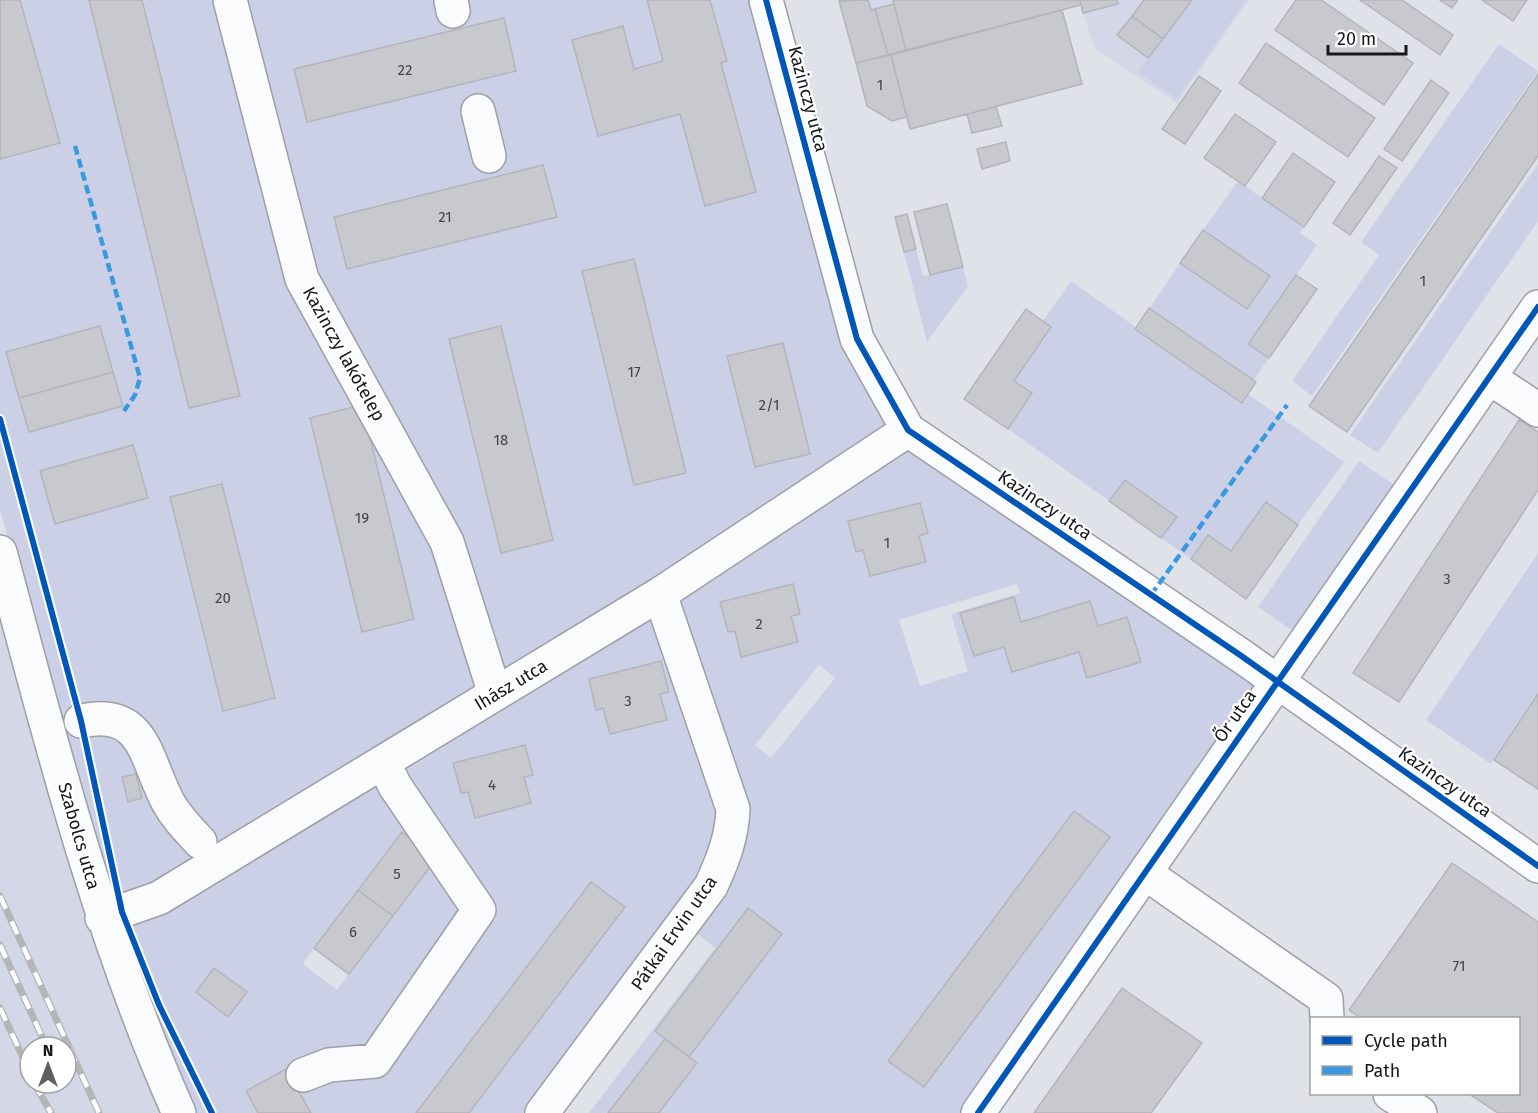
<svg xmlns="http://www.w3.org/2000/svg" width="1538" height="1113" viewBox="0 0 1538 1113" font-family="'Fira Sans',sans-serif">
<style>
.built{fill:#d3d7e7;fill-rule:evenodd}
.green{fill:#cbd0e7;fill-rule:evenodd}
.building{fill:#c8c9cf;stroke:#b3b5bb;stroke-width:1.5}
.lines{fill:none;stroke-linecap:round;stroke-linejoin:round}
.minor-casing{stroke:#9e9fa5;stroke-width:36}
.minor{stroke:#fafbfc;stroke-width:33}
.rail-casing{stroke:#b5b5b7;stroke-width:7}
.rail{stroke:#fff;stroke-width:4.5;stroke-dasharray:14;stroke-linecap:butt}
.quiet{stroke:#3b9adf;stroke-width:4.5;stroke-dasharray:9 4.5;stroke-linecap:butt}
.cycleway-casing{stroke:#fff;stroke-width:10}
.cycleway{stroke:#0057b8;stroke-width:6}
.labels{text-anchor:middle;stroke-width:4.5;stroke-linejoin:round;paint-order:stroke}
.number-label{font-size:15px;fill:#424449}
.street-label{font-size:18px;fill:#16171c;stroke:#fff}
</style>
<rect width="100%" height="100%" fill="#e0e2ea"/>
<path class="built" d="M838,0h411l-72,103 -83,-55 -13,-43 -225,58z
M0,535l156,566 7,12h-163zM30,1047h36v36h-36z"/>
<path class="green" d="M0,0h761l142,428 -792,483 -111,-402z
M1192,0h54l-69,99 -39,-27z
M1499,44l39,27 -226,325 -20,-15 87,-126 -18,-13z
M1538,164v57l-160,232 -28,-18z
M1238,181l66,46 -4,6 17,12 -69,99 21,14 -16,23 -104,-72 31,-46 67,46 23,-33 -67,-46z
M916,249l7,27 40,-9 5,19 -41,56 -23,-90z
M1071,281l170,121 7,-8 96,68 -46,63 -32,-22 -35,48 -23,-16 -17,24 -30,-21 16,-22 -52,-36 -16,21 -101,-72 6,-48 37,-54 -8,-6z
M908,434l366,249 -300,430h-385l126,-165 -20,-16 -138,181h-246l-25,-44 -40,22 12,22h-74l-77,-192zM920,503l8,30 -9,3 7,26 -56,14 -7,-26 -7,1 -8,-30zM793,584l7,29 -9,3 7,26 -56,14 -7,-25 -7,1 -8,-30zM1017,584l3,9 -69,21 17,57 -48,15 -21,-66zM1013,598l8,24 68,-21 9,25 43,35 -54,17 -8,-26 -67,20 -8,-25 -30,9 -14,-43zM661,662l7,30 -8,2 6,26 -56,14 -7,-26 -7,2 -7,-31zM819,665l16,13 -64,80 -16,-13zM525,745l8,30 -9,2 7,26 -56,15 -7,-26 -7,1 -8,-30zM1074,811l36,27 -187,249 -35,-27zM401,833l35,26 -87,115 -35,-26zM313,949l35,26 -11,15 -34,-26z
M1359,461l35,24 -101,146 -35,-24z
M1538,553v141l-47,70 -65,-44z"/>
<path class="building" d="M0,0h20l40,143 -60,16z
M89,0h53l98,396 -51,12z
M647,0h63l17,61 -6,2 35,129 -51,14 -25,-92 -82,22 -26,-96 51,-14 11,43 29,-8z
M868,0l3,10 4,-1 13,46 -32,8 -17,-62z
M893,0h187l1,5 -175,45z
M1080,0h37l1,4 -35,9z
M1144,0h48l-29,39 -31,-23z
M1296,0h25l92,63 -29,42 -109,-75z
M1360,0h42l51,35 -13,20z
M1440,0h18l-6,8z
M1482,0h45l-14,21z
M894,4l12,46 -18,5 -13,-46z
M1062,10l20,74 -172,45 -19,-74z
M1132,16l31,23 -15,19 -31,-23z
M504,18l12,53 -209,51 -13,-53z
M1266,43l109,75 -27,39 -109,-74z
M891,55l16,62 -15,4 -25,-15 -11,-43z
M1538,74v82l-191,276 -38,-26z
M1199,76l22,15 -36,53 -23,-15z
M1431,80l18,13 -47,68 -18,-12z
M996,107l6,19 -30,7 -5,-19z
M1235,114l41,28 -31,44 -41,-28z
M1006,142l4,19 -28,8 -5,-20z
M1293,153l42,29 -31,45 -42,-29z
M1379,156l18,12 -47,67 -17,-12z
M543,165l14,52 -210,52 -13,-52z
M947,204l16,63 -33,8 -16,-63z
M907,214l9,35 -12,3 -9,-35z
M1203,230l67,46 -23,33 -67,-46z
M634,259l52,214 -52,12 -52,-214z
M1296,275l21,14 -48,69 -21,-14z
M1149,308l107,74 -14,21 -107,-74z
M1026,309l25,18 -37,54 18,12 -24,36 -44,-30z
M100,326l13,46 -94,26 -13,-46z
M501,326l52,214 -52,13 -52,-214z
M783,343l27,111 -55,13 -28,-111z
M113,372l10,34 -94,26 -10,-34z
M362,405l52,214 -52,13 -52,-214z
M1519,420l19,12v58l-139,212 -46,-29z
M133,445l15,53 -93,26 -15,-53z
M1125,480l52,37 -16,21 -52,-37z
M222,484l53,214 -52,13 -53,-214z
M1266,502l32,23 -52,74 -55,-40 17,-24 23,16z
M920,503l8,30 -9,3 7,26 -56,14 -7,-26 -7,2 -8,-31z
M793,584l7,30 -9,2 7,26 -57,15 -6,-26 -7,1 -8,-30z
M1014,597l7,25 69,-21 8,25 29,-9 14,45 -54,16 -8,-26 -67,20 -8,-25 -30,9 -14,-43z
M661,661l8,31 -9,2 7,26 -57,14 -7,-26 -7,2 -7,-31z
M1538,694v95l-44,-29z
M525,745l8,30 -9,2 7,26 -56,15 -7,-26 -7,1 -8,-30z
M136,774l6,24 -14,4 -6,-25z
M1074,811l36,26 -186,250 -36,-26z
M402,832l34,27 -43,57 -35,-26z
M1452,863l86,59v191h-40l-29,-19h49v-76h-157l-12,-8z
M591,882l34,25 -156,206h-53z
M358,890l35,26 -44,58 -35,-26z
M748,908l34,26 -93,123 -34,-26z
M214,968l33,24 -19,25 -32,-25z
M1122,988l80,55 -51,70h-117z
M665,1039l32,24 -33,43 -5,7h-51z
M286,1069l25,44h-53l-12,-22z"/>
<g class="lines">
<defs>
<path id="minor" d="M230,0l72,279 145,263 48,152
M451,0l2,11
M766,0l91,339 51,91 332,225 298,211
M478,111l11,45
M1490,378l48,32
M0,552c51,190 99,382 179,561
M81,721c64,-14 64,38 87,81 8,15 20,27 32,40
M1145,873l181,126 1,19
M102,918l57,-20 224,-136 277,-168 248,-164
M303,1075l26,-10 46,-4 104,-151 -84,-124 -12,-24
M1390,1094l30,19
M542,1113l169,-227c12,-26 21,-49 22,-77l-73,-215
M978,1113l560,-806"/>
</defs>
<use href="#minor" class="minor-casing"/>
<use href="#minor" class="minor"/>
<defs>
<path id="rail" d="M0,896l99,217
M0,945l45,98
M0,1008l30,65
M34,1083l17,30"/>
</defs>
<use href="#rail" class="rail-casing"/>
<use href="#rail" class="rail"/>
<path class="quiet" d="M75,146l65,232 -5,17 -11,16
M1151,595l136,-190"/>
<defs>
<path id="cycleway" d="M766,0l91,339 51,91 332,225 298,211
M0,419l81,302 41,191 37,93 53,108
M978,1113l560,-806"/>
</defs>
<use href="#cycleway" class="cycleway-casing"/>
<use href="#cycleway" class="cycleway"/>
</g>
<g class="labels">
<g class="number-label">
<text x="405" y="75">22</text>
<text x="880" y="90">1</text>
<text x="445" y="222">21</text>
<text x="1423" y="286">1</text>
<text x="634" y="377">17</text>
<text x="769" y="410">2/1</text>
<text x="501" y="445">18</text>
<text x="362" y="523">19</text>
<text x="887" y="548">1</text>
<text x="1447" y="584">3</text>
<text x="223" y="603">20</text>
<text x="759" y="629">2</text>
<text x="628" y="706">3</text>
<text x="492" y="790">4</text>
<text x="397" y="879">5</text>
<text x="353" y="937">6</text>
<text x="1459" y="971">71</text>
</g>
<g class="street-label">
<text transform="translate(808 99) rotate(75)" y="6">Kazinczy utca</text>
<text transform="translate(344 354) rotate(61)" y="6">Kazinczy lakótelep</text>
<text transform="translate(1045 505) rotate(34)" y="6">Kazinczy utca</text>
<text transform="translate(511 685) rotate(-31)" y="6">Ihász utca</text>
<text transform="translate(1235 716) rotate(-55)" y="6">Őr utca</text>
<text transform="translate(1445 782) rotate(35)" y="6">Kazinczy utca</text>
<text transform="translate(79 836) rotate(74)" y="6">Szabolcs utca</text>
<text transform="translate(674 933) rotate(-55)" y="6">Pátkai Ervin utca</text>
</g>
</g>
<rect x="1310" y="1017" width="210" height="78" fill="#ffffff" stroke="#a2a2a4" stroke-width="1.5"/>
<rect x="1322" y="1036" width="30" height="9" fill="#0057b8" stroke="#a2a2a4" stroke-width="1.5"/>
<text x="1364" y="1047" font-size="18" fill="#16171c">Cycle path</text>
<rect x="1322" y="1066" width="30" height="9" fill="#3b9adf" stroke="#a2a2a4" stroke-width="1.5"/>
<text x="1364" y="1077" font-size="18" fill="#16171c">Path</text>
<g transform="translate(48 1065)"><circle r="28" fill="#ffffff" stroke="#a2a2a4" stroke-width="1.5"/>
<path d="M0-4.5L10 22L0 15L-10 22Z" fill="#5d5e64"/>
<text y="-9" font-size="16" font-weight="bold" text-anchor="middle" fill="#16171c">N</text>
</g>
<path d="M1328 45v9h78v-9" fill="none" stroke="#16171c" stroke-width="3"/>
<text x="1337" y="45" font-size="18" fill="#16171c" stroke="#ffffff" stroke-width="4.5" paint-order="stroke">20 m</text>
</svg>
